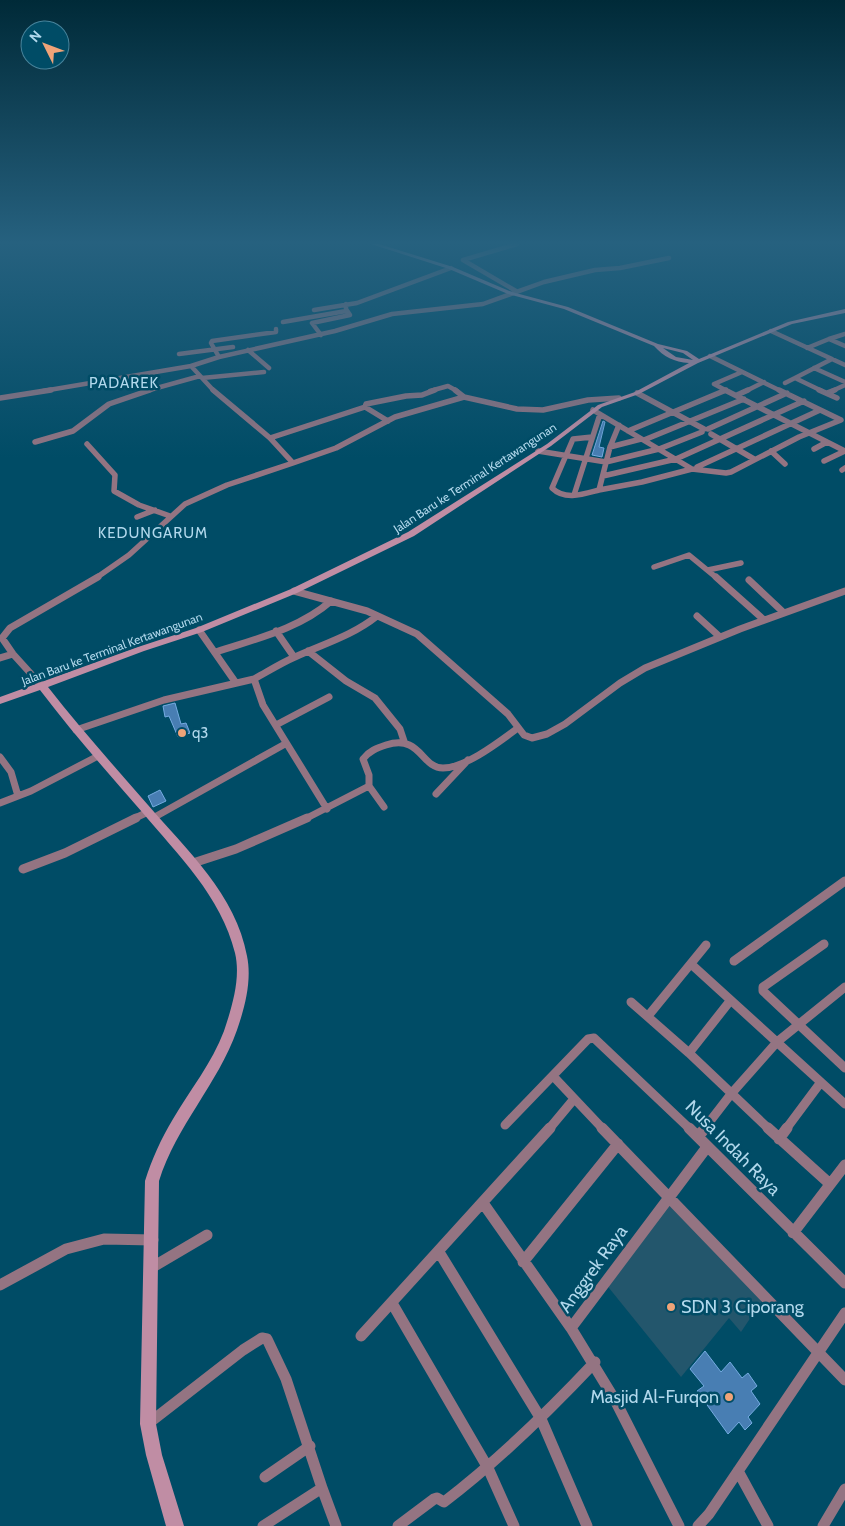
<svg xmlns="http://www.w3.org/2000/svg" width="845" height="1526" viewBox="0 0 845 1526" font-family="Cabin,sans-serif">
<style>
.built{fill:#23566c}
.building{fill:#487eb3;stroke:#75abe1}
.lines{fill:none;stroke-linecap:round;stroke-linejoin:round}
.street-far4{stroke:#947482;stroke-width:4.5}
.street-far3{stroke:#947482;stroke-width:5.5}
.street-far2{stroke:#947482;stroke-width:7}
.street-far1{stroke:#947482;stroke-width:9}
.street{stroke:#947482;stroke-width:11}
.secondary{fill:#c08da4;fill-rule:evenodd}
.poi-dot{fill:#efa378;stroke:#004c66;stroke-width:2}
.labels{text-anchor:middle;stroke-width:5;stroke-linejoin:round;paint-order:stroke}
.far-street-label{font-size:12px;fill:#b1d8ec;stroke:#004c66}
.far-quarter-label{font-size:15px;letter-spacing:1px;fill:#b1d8ec;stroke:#004c66}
.poi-label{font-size:15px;fill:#b1d8ec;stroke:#004c66;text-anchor:start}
.near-street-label{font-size:18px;fill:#b1d8ec;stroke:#004c66}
.near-poi-label{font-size:18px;fill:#b1d8ec;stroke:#004c66;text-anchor:start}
</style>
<rect width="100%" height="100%" fill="#004c66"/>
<path class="built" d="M670,1196l95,100 -24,36 -12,-14 -48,59 -76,-94z"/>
<path class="building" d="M603,421l2,1 -6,25 5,1 -2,9 -10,-2z
M175,703l6,21 5,-1 4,10 -12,4 -9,-21 -4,1 -2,-11z
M160,790l6,11 -13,6 -5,-11z
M705,1351l16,21 9,-10 12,16 6,-5 9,13 -6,5 9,13 -12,13 4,6 -7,7 -6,-8 -11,12 -31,-43 7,-5 -14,-17z"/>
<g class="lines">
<path class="street-far4" d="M516,291l-53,-31 54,-16
M314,310l43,-7 94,-35
M283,322l63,-11
M771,331l74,34
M321,335l-9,-12 38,-8 -4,-6v-5
M829,339l16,-5
M807,348l22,-9 16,7
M248,350l21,18
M179,354l54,-7
M710,356l71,35
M219,357l-8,-14 1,-2 64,-9v-3
M191,366l28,-9 116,-26 57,-17 91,-10 61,-22 51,-12 25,-2 49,-10
M814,368l31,14
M202,378l62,-6
M785,383l10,-5
M714,384l13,7
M714,384l28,-12
M43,391l148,-25 23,25
M146,391l54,-15
M430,391l18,-5 9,5
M724,391l2,-1
M746,391l18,-9
M822,391l-27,-13 37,-19
M832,391l13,-6"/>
<path class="street-far3" d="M455,390l9,7
M725,390l120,61
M819,390l18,8
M637,393l67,36
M827,393l8,-3
M737,395l11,-5
M0,398l51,-8
M365,407l1,-3 40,-8 16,-1 13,-5
M593,410l99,59 34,4 5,-1 68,-35 42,-17 -62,-30
M619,425l-9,22 -11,43 43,-8 50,-13
M708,429l79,-36
M628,431l98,-41
M711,434l43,25
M592,437l-19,2 -21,49c13,13 32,6 47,2
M270,438l95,-31 23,14
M644,440l100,-41
M35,442l38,-11 36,-27 41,-14
M87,444l28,31 -1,16 25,14 31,11
M610,447l31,-8
M814,449l13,-7
M538,451l68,11 53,-13 43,-17
M771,451l14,13
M824,461l21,-10
M293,463l43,-15 59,-31 69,-20 53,12 26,1 45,-10 31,-2
M697,467l123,-57
M842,470l3,-2
M603,476l73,-17 128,-58
M574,495l26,-81
M137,517l18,-7
M654,567l35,-12 28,23
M708,570l33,-7
M96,578l33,-23 56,-51 42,-19 66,-22 -23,-25 -57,-48"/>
<path class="street-far2" d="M716,577l48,43
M749,580l34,32
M294,591l73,20 50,23 91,80 16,21 8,3 15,-4 18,-10 55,-41 25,-15 95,-39 105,-38
M697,616l23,21
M199,630l37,53
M276,631l18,26
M308,651l38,30 29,17 25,31 4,12
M216,652c39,-13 83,-23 115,-51
M0,658l13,-4
M42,686l-29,-32 -11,-16 8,-10 88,-51
M276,725l53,-28
M76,730l88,-30 90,-21
M0,757l11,15 7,24
M369,786l15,21
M436,794l32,-34
M0,803l31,-12 67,-35
M327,809l-64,-104 -9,-26c13,-7 27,-16 41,-22 28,-13 57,-21 82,-41
M153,818l132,-74
M133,819l15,-7
M305,819l64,-33v-11l-6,-16c6,-8 14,-11 23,-14 35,-11 35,23 57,23 23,0 57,-27 75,-40"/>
<path class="street-far1" d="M193,863l43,-14 71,-31
M23,869l42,-16 71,-35
M824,944l-61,43v4l82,77
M734,961l111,-80
M691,964l154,140
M631,1002l58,51 80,76
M648,1016l58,-71
M689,1053l41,-52
M553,1076l50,53
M505,1125l83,-86 6,-1 96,91
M549,1129l25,-30
M704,1129l27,-35 46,-52 68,-55
M786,1129l35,-47"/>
<path class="street" d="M602,1128l243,252
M689,1128l156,155
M768,1128l62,56
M698,1137l7,-9
M779,1139l8,-11
M483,1203l88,125
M793,1233l52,-68
M439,1252l102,167 46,107
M523,1262l95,-118
M151,1268l56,-33
M0,1285l66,-36 38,-10 49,1
M392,1303l96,165 26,58
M361,1336l189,-208
M149,1423l94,-73 19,-12 5,1 19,40 36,109 -59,38
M738,1471l30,55
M265,1477l45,-31
M322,1488l14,38
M398,1526l36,-27 3,-1 7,4c55,-42 104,-90 151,-140
M679,1526l-64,-126 -44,-72 136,-181
M698,1526l11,-12 136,-201
M823,1526l22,-37"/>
<path class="secondary" d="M371,244h8l74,23 59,25 56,15 90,37 29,7 12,8 89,-37 57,-13v4l-53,11 -94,39 -59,31 -37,13 -51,39 -137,90 -117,57 -95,39 -58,19 -96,36c32,41 66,79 100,118 39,45 88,90 99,151 5,24 -2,51 -10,74 -19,54 -61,96 -78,151l-3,243 6,31 22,71h-18l-20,-71 -6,-31 5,-243c7,-22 16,-42 28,-62 17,-29 39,-56 51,-88 8,-24 17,-53 11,-78 -14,-57 -57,-98 -93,-141 -35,-40 -70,-80 -102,-122l-40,14v-7l138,-50 58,-19 95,-39 117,-57 139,-88 51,-39 37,-13 54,-29c-15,-1 -25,-6 -35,-17l-90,-37 -56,-15 -59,-25zM663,348l20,5 10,7 -17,-3z"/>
</g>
<linearGradient id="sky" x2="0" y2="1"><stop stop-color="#002a38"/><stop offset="0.53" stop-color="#26617f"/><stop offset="1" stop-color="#26617f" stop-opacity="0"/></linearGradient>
<rect width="845" height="458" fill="url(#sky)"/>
<g class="poi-dot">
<circle cx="182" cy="733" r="5"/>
<circle cx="671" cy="1307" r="5"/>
<circle cx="729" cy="1397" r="5"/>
</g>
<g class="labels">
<g class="far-street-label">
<text transform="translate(475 478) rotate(-33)" y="4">Jalan Baru ke Terminal Kertawangunan</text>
<text transform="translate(112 649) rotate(-20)" y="4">Jalan Baru ke Terminal Kertawangunan</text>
</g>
<g class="far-quarter-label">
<text x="124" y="388">PADAREK</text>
<text x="153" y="538">KEDUNGARUM</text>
</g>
<g class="poi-label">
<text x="192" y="738">q3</text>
</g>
<g class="near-street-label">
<text transform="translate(733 1148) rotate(45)" y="6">Nusa Indah Raya</text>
<text transform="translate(593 1269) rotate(-54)" y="6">Anggrek Raya</text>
</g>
<g class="near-poi-label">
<text x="681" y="1313">SDN 3 Ciporang</text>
<text x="719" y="1403" text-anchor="end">Masjid Al-Furqon</text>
</g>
</g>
<g transform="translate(45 45) rotate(312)"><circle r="24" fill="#004c66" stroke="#47849c"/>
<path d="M0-4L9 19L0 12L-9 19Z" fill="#efa378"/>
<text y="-8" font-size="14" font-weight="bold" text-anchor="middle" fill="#b1d8ec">N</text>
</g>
</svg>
